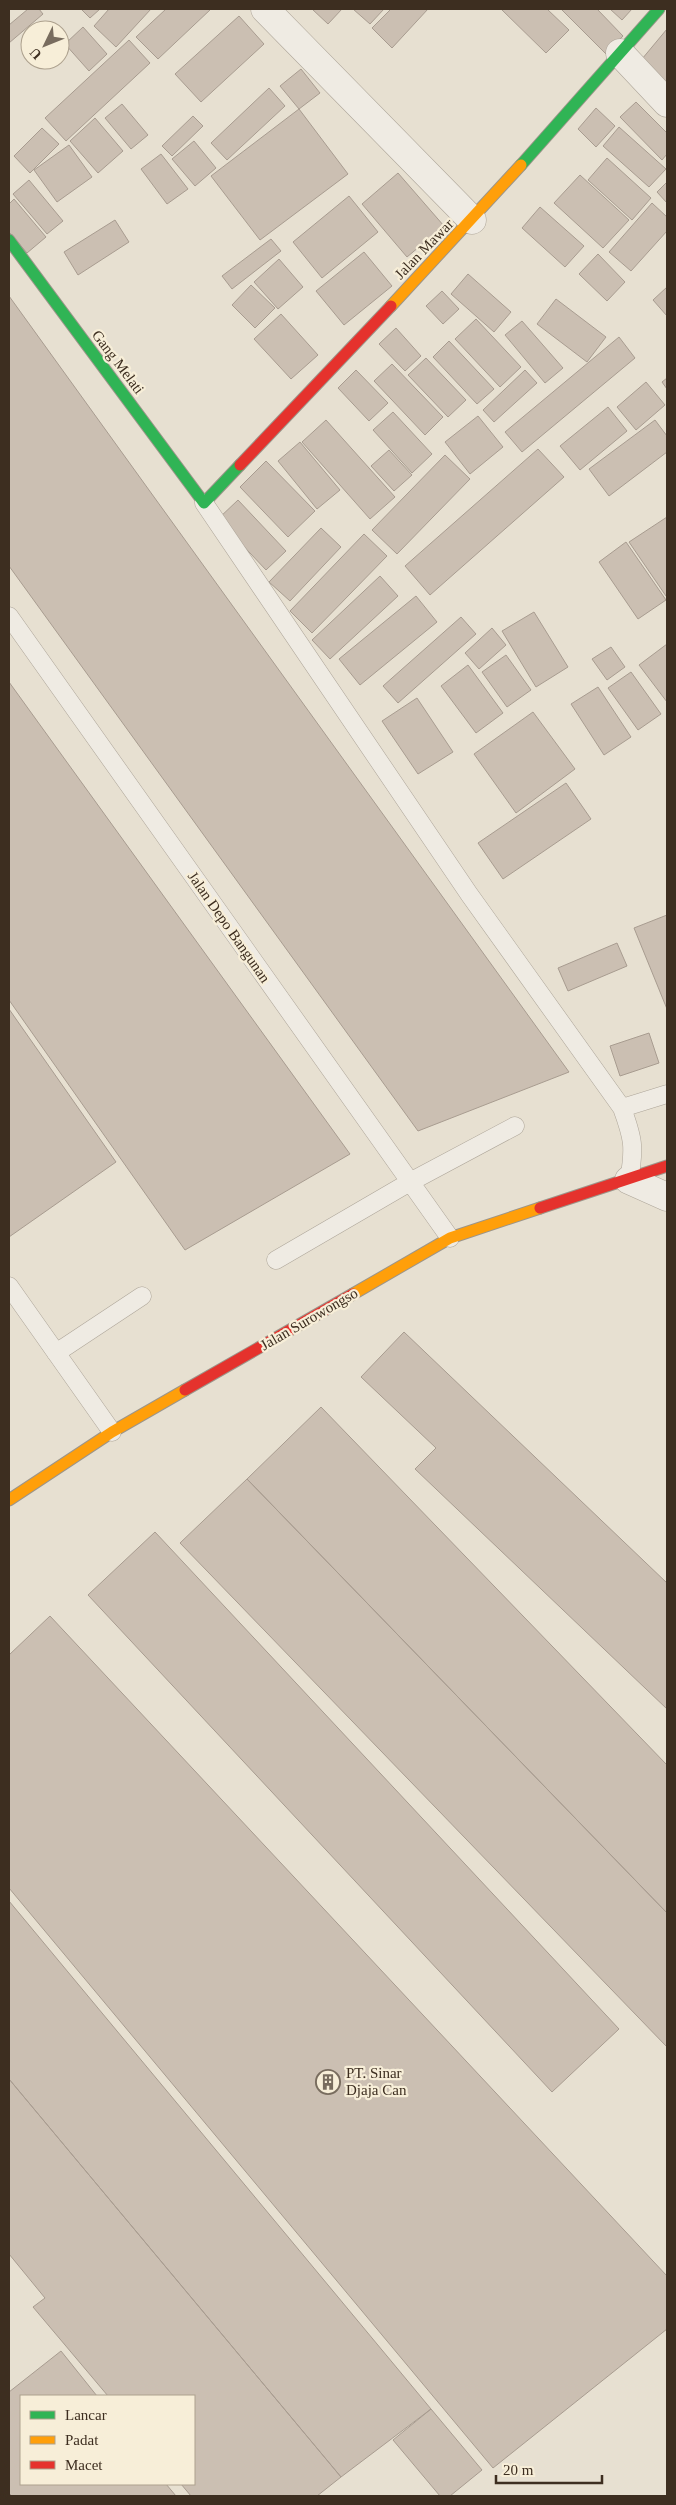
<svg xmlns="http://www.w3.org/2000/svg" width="676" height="2505" viewBox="0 0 676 2505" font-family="Georgia,serif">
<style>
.building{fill:#cbbfb2;stroke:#a89c90}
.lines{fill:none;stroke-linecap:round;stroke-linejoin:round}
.lane-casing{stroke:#ada599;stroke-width:19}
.street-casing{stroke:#ada599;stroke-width:29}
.fast-casing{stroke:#9c958a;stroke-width:13}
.slow-casing{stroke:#9c958a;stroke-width:13}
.jam-casing{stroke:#9c958a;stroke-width:13}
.lane{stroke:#efebe3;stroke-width:18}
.street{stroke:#efebe3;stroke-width:28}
.fast{stroke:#30b455;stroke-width:11}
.slow{stroke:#ff9f0a;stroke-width:11}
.jam{stroke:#e5322d;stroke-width:11}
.labels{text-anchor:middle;stroke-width:4.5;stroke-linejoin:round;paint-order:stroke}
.street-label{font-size:15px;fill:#3d2e20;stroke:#f7eed8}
.poi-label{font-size:15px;fill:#3d2e20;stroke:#f7eed8;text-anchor:start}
</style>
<rect width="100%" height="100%" fill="#e7e0d1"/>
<path class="building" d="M28,9h11l4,5 -34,29v-18z
M81,9h19l-10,9z
M109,9h42l-35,38 -22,-21z
M166,9h45l-53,50 -22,-22z
M312,9h30l-14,15z
M353,9h31l-14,15z
M391,9h37l-36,39 -20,-20z
M501,9h46l22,21 -23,23z
M561,9h36l26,27 -17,18z
M610,9h22l-10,11z
M239,16l25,28 -63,58 -26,-28z
M83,27l24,27 -18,17 -24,-27z
M667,29v60l-30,-24z
M129,40l21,23 -84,78 -21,-23z
M301,69l19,24 -21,16 -19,-23z
M269,88l16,18 -58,54 -16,-17z
M636,102l31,31v21l-5,6 -42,-43z
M122,104l26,31 -17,14 -26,-31z
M596,108l19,18 -19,21 -18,-18z
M299,109l49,65 -88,66 -49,-64z
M193,116l10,10 -31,30 -10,-10z
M95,118l28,33 -25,22 -28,-32z
M619,127l47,42 -17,18 -46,-41z
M42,128l17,16 -29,29 -16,-17z
M194,141l22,27 -21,18 -23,-27z
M69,145l23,32 -35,25 -23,-32z
M161,154l27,35 -21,15 -26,-35z
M607,158l44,40 -19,22 -44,-40z
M398,173l46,53 -37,31 -45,-53z
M580,175l49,45 -26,28 -49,-45z
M29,180l34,41 -16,13 -34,-40z
M667,182v21l-10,-11z
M349,196l29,36 -56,46 -29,-36z
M14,199l32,38 -19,16 -18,-21v-28z
M652,203l15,14v14l-36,40 -22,-19z
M540,207l44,39 -19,21 -43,-39z
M115,220l14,22 -51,33 -14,-23z
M271,239l10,12 -49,38 -10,-13z
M364,252l28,34 -48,39 -28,-34z
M598,254l27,28 -18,19 -28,-27z
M279,259l24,28 -25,22 -24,-27z
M468,274l43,38 -17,20 -43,-38z
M251,285l24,23 -20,20 -23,-23z
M667,287v29l-14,-16z
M442,291l17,18 -16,15 -17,-18z
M9,296l560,776 -151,59 -409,-565z
M556,299l50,38 -19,25 -50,-38z
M281,314l37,41 -27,24 -37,-40z
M476,319l45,48 -21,20 -45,-48z
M522,321l41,47 -18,15 -40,-48z
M396,328l25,28 -16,15 -26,-27z
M619,337l16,21 -113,94 -17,-20z
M449,341l45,48 -17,15 -44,-47z
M426,358l40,42 -18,17 -40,-42z
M392,364l51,53 -18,18 -51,-54z
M356,370l32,33 -19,18 -31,-33z
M525,370l12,13 -43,39 -11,-12z
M667,378v11l-5,-7z
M646,382l19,23 -29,25 -19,-23z
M608,407l19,24 -47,39 -20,-24z
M393,412l39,42 -20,19 -39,-43z
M478,416l25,31 -33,27 -25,-32z
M326,420l69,77 -25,22 -68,-77z
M655,420l12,16v16l-58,44 -20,-27z
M300,442l40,48 -23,19 -39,-48z
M538,449l26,28 -134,118 -25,-29z
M389,450l23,25 -18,16 -23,-25z
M445,455l25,24 -73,75 -25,-24z
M266,461l49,50 -27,26 -48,-50z
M238,500l48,51 -20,19 -48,-51z
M667,517v78l-1,1 -37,-54z
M321,528l20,19 -51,54 -21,-19z
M364,534l23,22 -75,77 -22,-22z
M626,542l40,58 -28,19 -39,-57z
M380,576l18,20 -68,63 -18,-19z
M416,596l21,26 -77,63 -21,-26z
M534,612l34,55 -32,20 -34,-56z
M461,617l15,17 -78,69 -15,-17z
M492,628l14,17 -27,24 -14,-16z
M667,644v58l-28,-37z
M611,647l14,20 -18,13 -15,-21z
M506,655l25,35 -24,17 -25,-35z
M468,665l35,48 -27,20 -35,-47z
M631,672l30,42 -23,16 -30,-42z
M9,682l341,472 -165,96 -176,-250z
M598,687l33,50 -27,18 -33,-51z
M417,698l36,54 -35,22 -36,-53z
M533,712l42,57 -59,44 -42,-59z
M566,783l25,36 -88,60 -25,-36z
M667,915v94l-33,-81z
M617,943l10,23 -59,25 -10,-23z
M9,1009l107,153 -107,75z
M649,1033l10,30 -39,13 -10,-30z
M404,1332l263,251v126l-252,-240 21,-21 -75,-71z
M321,1407l346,358v148l-420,-434z
M247,1479l420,434v134l-487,-504z
M155,1532l464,497 -67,63 -464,-497z
M50,1616l617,660v53l-174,139 -484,-580v-233z
M9,1901l422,508 -90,68 -332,-398z
M9,2079l332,398 -24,19h-126l-10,-12h13v-88h-86l-75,-89 12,-9 -36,-44z
M61,2351l36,45h-76v88h145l10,12h-164l-3,-3v-101z
M431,2409l51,61 -32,26h-10l-47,-56z"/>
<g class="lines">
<defs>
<path id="lane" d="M204,503l265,391 153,214c11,30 13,39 7,72
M9,616l441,622
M622,1108l45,-14
M276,1260l134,-78 105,-56
M9,1286l103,146
M56,1353l86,-57"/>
<path id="street" d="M265,9l207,211
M620,53l47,50
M629,1180l38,17"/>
<path id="fast" d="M521,165l138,-156
M9,240l195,263 36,-38"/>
<path id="slow" d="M391,306l130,-141
M353,1294l97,-56 90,-30
M9,1500l103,-68 73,-42"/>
<path id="jam" d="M240,465l151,-159
M540,1208l127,-42
M185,1390l168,-96"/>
</defs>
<use href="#lane" class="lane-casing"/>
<use href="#street" class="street-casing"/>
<use href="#fast" class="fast-casing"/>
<use href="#slow" class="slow-casing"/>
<use href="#jam" class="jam-casing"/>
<use href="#lane" class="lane"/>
<use href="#street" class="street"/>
<use href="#fast" class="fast"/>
<use href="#slow" class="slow"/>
<use href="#jam" class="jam"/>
</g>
<defs>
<symbol id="building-ring" viewBox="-11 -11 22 22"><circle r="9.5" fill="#f7eed8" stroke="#786c5e" stroke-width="1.5"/><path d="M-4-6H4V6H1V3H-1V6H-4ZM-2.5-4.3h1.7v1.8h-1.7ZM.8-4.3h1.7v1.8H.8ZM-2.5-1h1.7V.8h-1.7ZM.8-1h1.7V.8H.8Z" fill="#786c5e"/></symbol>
</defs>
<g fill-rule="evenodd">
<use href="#building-ring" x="314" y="2068" width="28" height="28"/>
</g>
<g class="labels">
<g class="street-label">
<text transform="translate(424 249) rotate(-46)" y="5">Jalan Mawar</text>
<text transform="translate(118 362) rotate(53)" y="5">Gang Melati</text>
<text transform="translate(229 927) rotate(55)" y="5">Jalan Depo Bangunan</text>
<text transform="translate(309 1319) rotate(-30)" y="5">Jalan Surowongso</text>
</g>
<g class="poi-label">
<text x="346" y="2078">PT. Sinar<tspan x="346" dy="17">Djaja Can</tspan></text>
</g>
</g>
<rect width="676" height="2505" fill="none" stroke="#3d2e20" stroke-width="20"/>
<rect x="20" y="2395" width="175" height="90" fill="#f7eed8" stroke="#ada18e"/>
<rect x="30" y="2411" width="25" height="8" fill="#30b455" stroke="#ada18e"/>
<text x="65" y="2420" font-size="15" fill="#3d2e20">Lancar</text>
<rect x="30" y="2436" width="25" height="8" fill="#ff9f0a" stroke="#ada18e"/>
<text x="65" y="2445" font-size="15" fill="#3d2e20">Padat</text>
<rect x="30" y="2461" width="25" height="8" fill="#e5322d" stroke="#ada18e"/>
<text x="65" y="2470" font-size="15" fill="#3d2e20">Macet</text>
<g transform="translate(45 45) rotate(227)"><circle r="24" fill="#f7eed8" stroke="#ada18e"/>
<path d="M0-4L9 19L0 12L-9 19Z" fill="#786c5e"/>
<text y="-8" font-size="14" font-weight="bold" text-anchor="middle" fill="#3d2e20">U</text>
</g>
<path d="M496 2475v8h106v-8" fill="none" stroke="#3d2e20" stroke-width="2.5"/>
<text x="503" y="2475" font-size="15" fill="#3d2e20" stroke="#f7eed8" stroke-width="4" paint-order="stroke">20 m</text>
</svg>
